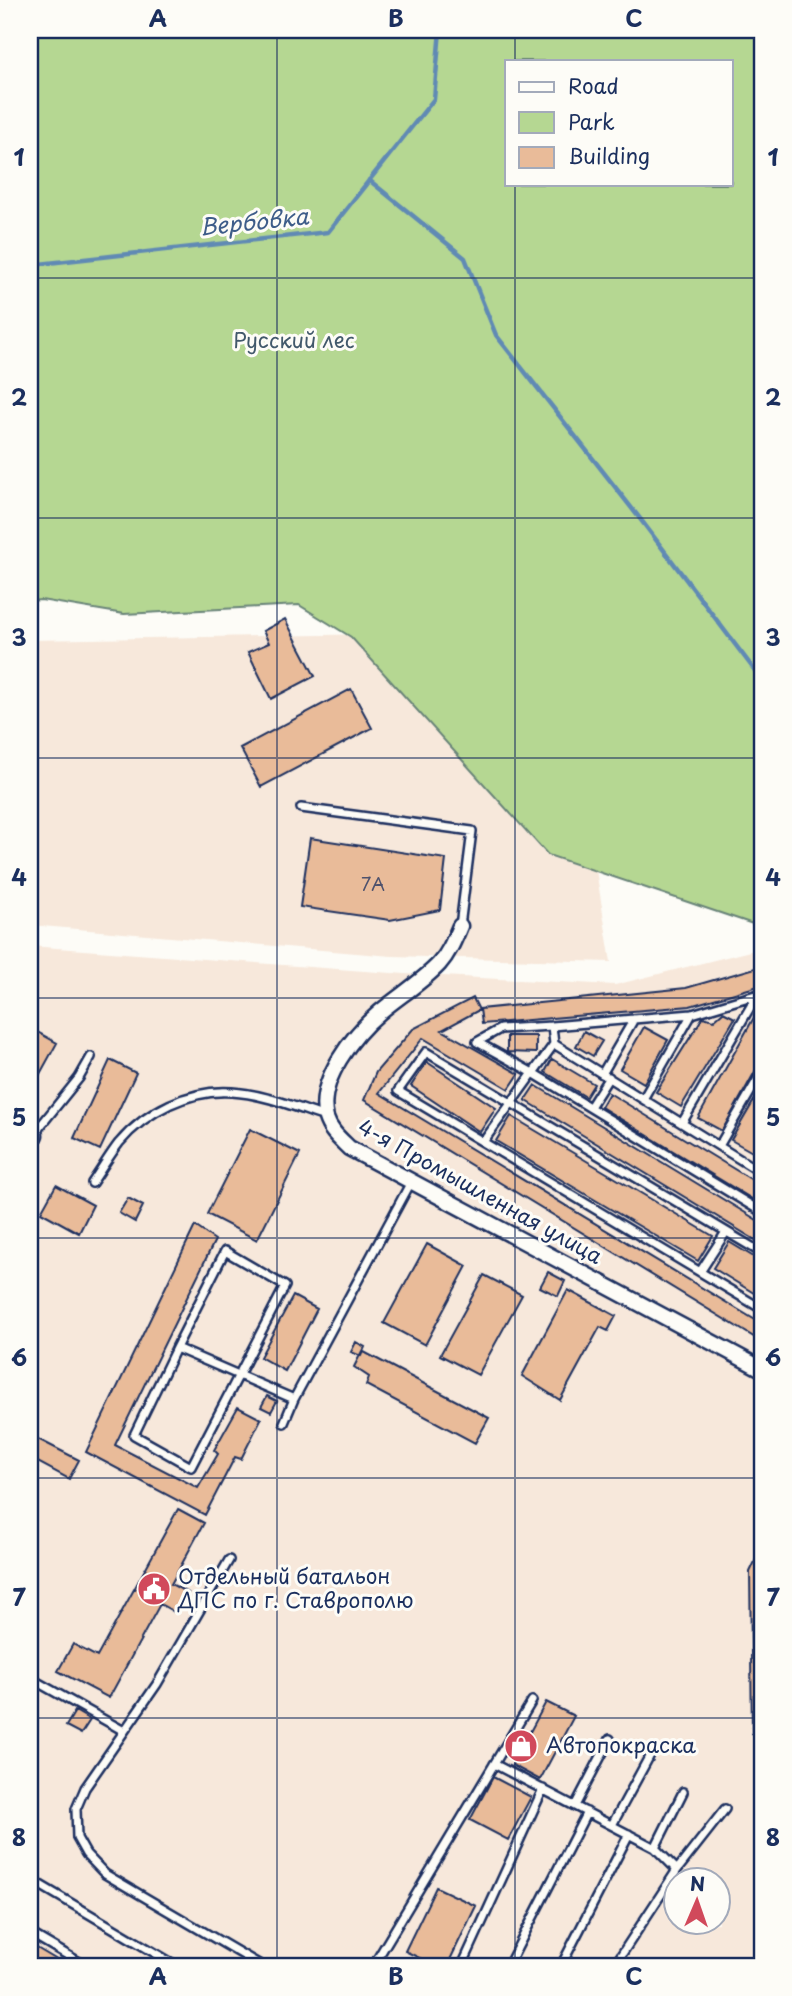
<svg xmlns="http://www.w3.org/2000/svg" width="792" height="1996" viewBox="0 0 792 1996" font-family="'Playpen Sans',sans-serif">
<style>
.built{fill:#f7e8db;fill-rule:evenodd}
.green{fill:#b5d792;stroke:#688378;stroke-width:2;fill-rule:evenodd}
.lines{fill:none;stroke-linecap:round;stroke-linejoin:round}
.stream{stroke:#608ab4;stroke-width:4.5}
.building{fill:#e9bb99;stroke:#1b2f5e;stroke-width:2}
.service-casing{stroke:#1b2f5e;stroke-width:12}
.minor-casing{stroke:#1b2f5e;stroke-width:19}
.service{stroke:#fdfcf7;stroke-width:7}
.minor{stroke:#fdfcf7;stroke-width:14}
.grid{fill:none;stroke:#1b2f5e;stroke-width:2;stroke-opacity:0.55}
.labels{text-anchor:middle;stroke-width:6;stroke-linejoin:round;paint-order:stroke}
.number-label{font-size:18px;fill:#4e526d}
.park-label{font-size:21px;fill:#42596b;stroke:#fdfcf7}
.street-label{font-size:21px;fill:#1b2f5e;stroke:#fdfcf7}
.poi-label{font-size:21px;fill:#1b2f5e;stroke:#fdfcf7;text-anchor:start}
.water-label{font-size:23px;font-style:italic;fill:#3e5d89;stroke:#fdfcf7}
.neatline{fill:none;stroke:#1b2f5e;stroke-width:2.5}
.grid-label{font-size:23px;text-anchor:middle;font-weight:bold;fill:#1b2f5e}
</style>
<rect width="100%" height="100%" fill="#fdfcf7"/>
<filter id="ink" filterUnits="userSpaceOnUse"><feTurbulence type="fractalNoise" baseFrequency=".0143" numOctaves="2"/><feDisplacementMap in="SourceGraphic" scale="14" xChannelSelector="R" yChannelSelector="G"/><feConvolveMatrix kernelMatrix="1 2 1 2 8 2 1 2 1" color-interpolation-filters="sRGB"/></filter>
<g filter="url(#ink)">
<path class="built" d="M557,631l54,331 -220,-6 -361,-31v-285z
M30,946l375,28 210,11 147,-37v1018h-732zM676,1881h42v42h-42z"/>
<path class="green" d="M30,30h732v897l-214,-72 -197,-218 -52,-32 -175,9 -83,-14 -11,1zM507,61h224v123h-224z"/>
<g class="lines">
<path class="stream" d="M369,180l96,78 31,77 145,185 121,160
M30,265l298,-33 106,-133 6,-69"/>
</g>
<path class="building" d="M285,619l30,57 -44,23 -23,-47 21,-9 -6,-12z
M351,689l21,39 -111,59 -21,-39z
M310,838l136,21 -6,51 -50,10 -90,-13z
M762,966v19l-72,21 -208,18 -2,-15 206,-21z
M473,998l6,12 -37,20 77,44 -10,15 -86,-51 -44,55 383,231v18l-398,-242 12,-28 37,-43z
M762,1003v56l-40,72 -24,-13z
M723,1012l12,6 -54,89 -25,-15 47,-75 11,3z
M644,1027l24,13 -24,43 -24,-14z
M32,1029l25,14 -27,49v-59z
M584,1031l18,10 -9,15 -17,-10z
M507,1036h29v17l-29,-1z
M552,1059l42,25 -8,13 -41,-25z
M110,1060l26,13 -36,77 -26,-12z
M427,1062l69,46 -16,24 -69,-46z
M535,1085l227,138v21l-237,-144z
M762,1087v56l-6,11 -25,-14z
M609,1093l153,93v19l-161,-98z
M511,1116l202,120 -15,25 -202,-120z
M250,1129l50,25 -43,86 -50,-26z
M56,1185l37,20 -14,28 -38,-21z
M128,1198l15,8 -8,16 -16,-9z
M195,1226l20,14 -100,205 83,43 20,-34 -4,-4 24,-43 23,12 -20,40 -6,-2 -30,58 -119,-63z
M729,1242l33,20v36l-49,-30z
M427,1244l40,22 -42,79 -41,-22z
M548,1272l17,9 -7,15 -18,-9z
M484,1275l38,20 -44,80 -38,-20z
M568,1290l48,26 -8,15 -8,-4 -40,73 -38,-24z
M293,1296l24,13 -32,62 -25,-14z
M356,1342l9,5 -4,9 -10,-4z
M362,1351l127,67 -14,25 -109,-58 3,-8 -15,-10z
M267,1396l10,5 -6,11 -10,-5z
M30,1435l49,25 -10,19 -39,-21z
M178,1509l26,14 -33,61 17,9 -12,20 -16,-9 -51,94 -51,-27 15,-27 24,13z
M762,1547v194l-10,-7 -2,-162z
M546,1702l28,14 -34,64 -28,-15z
M75,1711l15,9 -9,14 -15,-8z
M493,1777l38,20 -23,43 -38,-20z
M436,1887l40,19 -29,60h-11l-31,-15z
M30,1944l37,22h-26l-11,-6z"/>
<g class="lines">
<defs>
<path id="service" d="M301,808l171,23 -12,95
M552,1026l140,-12 70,-21
M554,1044l-2,-18 -52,3 -23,13 56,31 229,139
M602,1074l32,-55
M643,1099l49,-85
M590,1107l19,-30
M682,1123l76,-129
M34,1134l45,-56 12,-21
M483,1142l-85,-51 28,-39 336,201
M719,1146l43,-74
M762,1173l-208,-129 -71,98 279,167
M92,1183c9,-13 17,-27 27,-40 27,-32 71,-54 113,-51 32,2 63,15 93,25
M700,1272l26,-40
M176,1348l49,-97 60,35 -94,181 -57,-32 42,-87 118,51
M284,1423l10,-24 117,-217
M229,1560l-72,124 -72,104 -9,21 1,29 9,16 19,20 157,92
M30,1678l94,53
M494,1764l161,84 22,22 -63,96
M575,1806l35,-67
M612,1825l37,-68
M655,1848l28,-56
M677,1870l48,-61
M30,1879l147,87
M30,1933l56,33
M373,1966l159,-265
M462,1966l81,-177
M508,1966l79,-154
M561,1966l68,-132"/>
<path id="minor" d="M460,926c-6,14 -11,27 -21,38 -17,18 -40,32 -59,48 -26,22 -64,69 -54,106 4,13 14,21 23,30l413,221
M30,1145l5,-10"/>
</defs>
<use href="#service" class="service-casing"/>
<use href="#minor" class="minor-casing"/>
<use href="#service" class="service"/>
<use href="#minor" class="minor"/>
</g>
</g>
<path class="grid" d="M277,30v1936M515,30v31M515,184v1782M30,278h732M30,518h732M30,758h732M30,998h732M30,1238h732M30,1478h732M30,1718h732"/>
<defs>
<symbol id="civic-disc" viewBox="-11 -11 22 22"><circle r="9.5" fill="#d1495b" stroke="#fdfcf7"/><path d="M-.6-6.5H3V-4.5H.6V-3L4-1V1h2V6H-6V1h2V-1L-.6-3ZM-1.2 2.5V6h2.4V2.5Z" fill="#fff"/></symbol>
<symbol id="shop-disc" viewBox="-11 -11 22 22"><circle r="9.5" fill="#d1495b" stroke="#fdfcf7"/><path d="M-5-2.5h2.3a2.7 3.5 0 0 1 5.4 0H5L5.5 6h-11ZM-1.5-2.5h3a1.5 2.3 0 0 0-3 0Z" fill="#fff"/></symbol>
</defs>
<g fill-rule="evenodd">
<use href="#civic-disc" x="135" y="1570" width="38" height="38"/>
<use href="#shop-disc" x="502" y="1727" width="38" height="38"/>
</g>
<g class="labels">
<g class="number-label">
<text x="373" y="891">7А</text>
</g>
<g class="park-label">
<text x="294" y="348">Русский лес</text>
</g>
<g class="street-label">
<text transform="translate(480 1192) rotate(29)" y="7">4-я Промышленная улица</text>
</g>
<g class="poi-label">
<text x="178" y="1584">Отдельный батальон<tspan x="178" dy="24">ДПС по г. Ставрополю</tspan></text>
<text x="546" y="1753">Автопокраска</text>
</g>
<g class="water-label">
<text transform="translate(254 222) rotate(-6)" y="8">Вербовка</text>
</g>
</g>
<rect width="792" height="1996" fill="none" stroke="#fdfcf7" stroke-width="77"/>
<rect x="505" y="60" width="228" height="126" fill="#fdfcf7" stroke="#a3aaba" stroke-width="2"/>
<rect x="519" y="82" width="35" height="10" fill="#fdfcf7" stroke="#a3aaba" stroke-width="2"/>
<text x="568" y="94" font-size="21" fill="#1b2f5e">Road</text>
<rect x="519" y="112" width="35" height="21" fill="#b5d792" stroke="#a3aaba" stroke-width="2"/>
<text x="568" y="130" font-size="21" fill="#1b2f5e">Park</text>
<rect x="519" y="147" width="35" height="21" fill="#e9bb99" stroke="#a3aaba" stroke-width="2"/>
<text x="568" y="164" font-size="21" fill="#1b2f5e">Building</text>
<g transform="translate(697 1901) rotate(2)"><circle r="33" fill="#fdfcf7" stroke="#a3aaba" stroke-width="2"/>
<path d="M0-5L12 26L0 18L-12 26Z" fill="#d1495b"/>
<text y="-10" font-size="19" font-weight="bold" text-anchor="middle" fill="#1b2f5e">N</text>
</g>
<rect x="38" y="38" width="716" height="1920" class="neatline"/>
<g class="grid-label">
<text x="158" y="27">A</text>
<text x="396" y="27">B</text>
<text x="634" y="27">C</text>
<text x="19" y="166">1</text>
<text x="773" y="166">1</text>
<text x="19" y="406">2</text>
<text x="773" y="406">2</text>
<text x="19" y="646">3</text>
<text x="773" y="646">3</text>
<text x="19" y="886">4</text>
<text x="773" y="886">4</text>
<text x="19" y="1126">5</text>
<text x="773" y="1126">5</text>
<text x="19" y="1366">6</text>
<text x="773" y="1366">6</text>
<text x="19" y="1606">7</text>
<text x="773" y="1606">7</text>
<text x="19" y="1846">8</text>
<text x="773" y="1846">8</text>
<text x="158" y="1985">A</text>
<text x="396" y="1985">B</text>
<text x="634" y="1985">C</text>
</g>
</svg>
